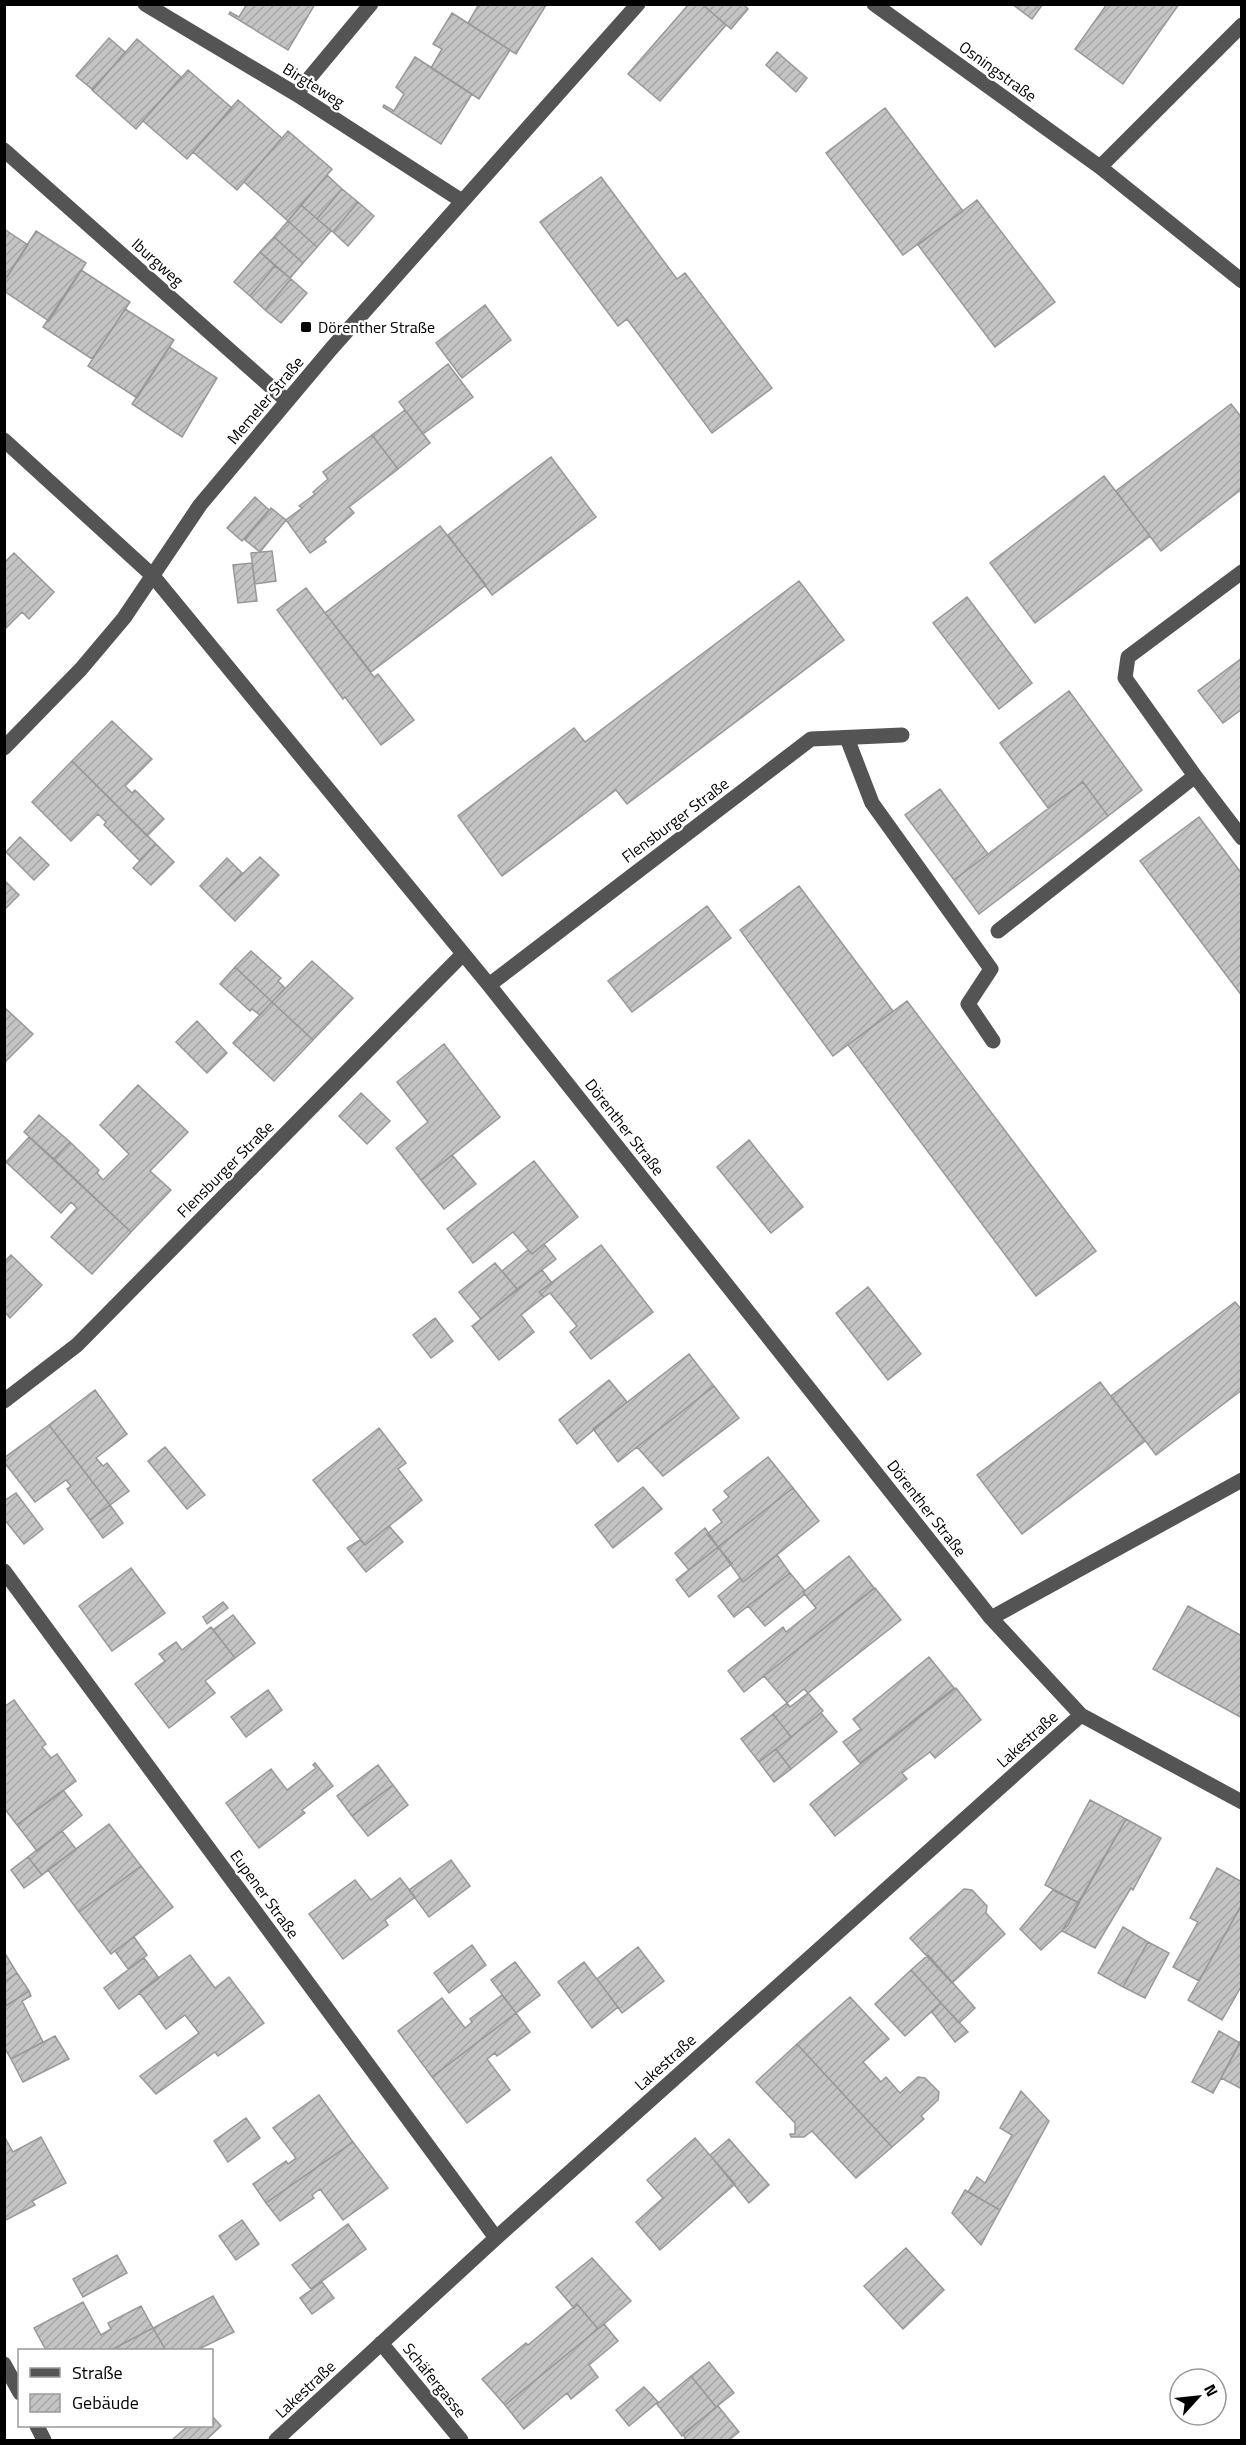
<svg xmlns="http://www.w3.org/2000/svg" width="1246" height="2445" viewBox="0 0 1246 2445" font-family="'Titillium Web',sans-serif">
<style>
.building{fill:url(#building-hatch);stroke:#989898;stroke-width:1.5}
.lines{fill:none;stroke-linecap:round;stroke-linejoin:round}
.minor{stroke:#545454;stroke-width:15}
.poi-dot{fill:#000;stroke:#fff;stroke-width:2}
.labels{text-anchor:middle;stroke-width:4.5;stroke-linejoin:round;paint-order:stroke}
.street-label{font-size:16px;fill:#000;stroke:#fff}
.poi-label{font-size:16px;fill:#000;stroke:#fff;text-anchor:start}
</style>
<defs>
<pattern id="building-hatch" width="6" height="6" patternUnits="userSpaceOnUse" patternTransform="scale(1.5)"><rect width="6" height="6" fill="#c4c4c4"/><path d="M-1 1l2-2M0 6l6-6M5 7l2-2" fill="none" stroke="#a7a7a7"/></pattern>
</defs>
<rect width="100%" height="100%" fill="#fff"/>
<path class="building" d="M247,4h68l-27,46 -59,-36 1,-2 9,5z
M479,4h67v1l-30,49 -48,-31z
M689,4h13l24,21 -66,76 -32,-27z
M743,4l5,5 -17,20 -28,-24z
M1012,4h31l-11,15z
M1107,4h72l-56,80 -48,-35z
M452,13l58,37 -31,49 -48,-31 11,-19 -9,-5z
M109,38l16,14 -32,38 -17,-14z
M137,39l44,38 -45,52 -44,-39z
M777,52l30,26 -11,14 -30,-27z
M415,57l57,37 -31,50 -58,-37 1,-2 10,6 10,-17 -8,-7z
M188,70l44,38 -45,51 -44,-38z
M238,100l44,38 -45,52 -44,-38z
M885,108l78,103 -60,44 -77,-102z
M288,131l44,38 -44,52 -44,-39z
M327,175l15,14 -25,30 -16,-14z
M601,177l76,102 8,-6 87,115 -60,45 -85,-114 -9,7 -78,-104z
M342,189l16,13 -25,30 -16,-13z
M977,200l78,102 -60,45 -77,-102z
M358,202l16,14 -26,30 -15,-14z
M301,205l30,26 -14,16 -29,-26z
M288,221l29,26 -14,16 -29,-26z
M4,229l24,16 -21,32 -3,-1z
M36,231l50,32 -37,58 -45,-30v-10z
M274,237l29,26 -13,15 -30,-26z
M260,252l15,14 -25,30 -16,-14z
M275,266l16,13 -26,31 -15,-14z
M81,270l49,32 -38,57 -49,-32z
M291,279l16,14 -26,30 -16,-13z
M485,305l26,35 -49,38 -26,-35z
M125,309l49,31 -37,58 -49,-32z
M169,347l48,31 -35,59 -50,-33z
M448,364l25,33 -50,37 -24,-32z
M1231,404l11,14v71l-81,62 -45,-60z
M405,410l25,33 -32,26 -26,-34z
M372,435l26,34 -49,38 5,6 -30,26 2,3 -16,11 -24,-33 16,-12 -3,-2 16,-12 -2,-2 15,-13 -5,-7z
M551,457l45,60 -104,78 -44,-60z
M1104,476l46,60 -115,87 -45,-60z
M255,497l14,13 -27,31 -15,-13z
M271,508l15,12 -26,32 -15,-12z
M440,526l46,59 -115,87 -46,-59z
M272,551l4,30 -21,3 -4,-31z
M14,553l40,39 -25,27 -7,-7 -16,16 -2,-65z
M252,563l5,38 -19,2 -5,-38z
M799,581l45,59 -217,164 -11,-14 -114,86 -44,-60 116,-88 11,14z
M306,588l68,89 4,-3 36,46 -33,25 -36,-48 -2,2 -66,-89z
M967,597l65,86 -33,26 -66,-86z
M1242,658v51l-19,14 -25,-32z
M1069,691l73,99 -34,26 -25,-34 -35,26 -48,-65z
M112,721l40,38 -27,27 7,7 3,-3 29,29 -17,17 -75,-75z
M72,761l84,83 -16,17 -36,-36 2,-3 -8,-8 -27,27 -39,-39z
M1083,782l25,34 -129,98 -25,-34z
M940,789l48,65 -34,26 -49,-65z
M1199,817l43,57v122l-102,-135z
M20,837l29,28 -15,15 -28,-28z
M156,844l18,18 -23,23 -18,-17z
M260,857l19,18 -44,46 -20,-20z
M227,858l15,15 -27,28 -15,-15z
M4,880l15,15 -15,15z
M799,886l94,125 -60,45 -93,-126z
M707,906l24,32 -99,74 -24,-31z
M251,951l30,27 -3,3 7,7 -13,14 -37,-35z
M312,961l41,37 -40,42 -41,-38z
M235,967l37,35 -12,13 -8,-6 -2,2 -30,-27z
M907,1001l189,250 -60,45 -188,-251z
M272,1002l41,38 -39,41 -41,-38z
M4,1007l29,27 -29,29z
M197,1021l30,32 -20,20 -31,-31z
M444,1044l56,73 -79,63 -25,-32 32,-26 -31,-40z
M138,1085l50,47 -38,39 21,19 -40,42 -77,-73 16,-17 29,28 -2,3 6,7 26,-26 -29,-29z
M361,1093l29,28 -23,23 -28,-28z
M39,1115l31,27 -16,17 -30,-27z
M29,1137l102,95 -39,42 -41,-37 26,-29 -6,-6 -10,11 -55,-51z
M749,1140l54,67 -32,26 -54,-66z
M452,1155l24,29 -32,25 -23,-29z
M534,1161l44,56 -46,37 -19,-22 -40,31 -26,-34z
M544,1244l12,15 -39,30 -15,-18 26,-21 4,4z
M601,1245l52,67 -62,47 -21,-27 7,-6 -27,-33 -6,4 -5,-5z
M11,1255l31,30 -32,33 -6,-7v-49z
M495,1263l22,26 -36,30 -22,-27z
M542,1270l10,13 -13,9 5,5 -23,18 13,17 -35,28 -27,-34z
M868,1287l53,67 -33,26 -52,-67z
M1235,1302l7,8v80l-86,65 -45,-59z
M435,1318l18,23 -22,17 -18,-23z
M689,1354l25,32 -96,76 -25,-33z
M609,1380l18,22 -50,42 -18,-24z
M1100,1382l45,59 -123,93 -45,-59z
M714,1386l25,32 -76,58 -26,-29z
M95,1390l32,44 -31,24 7,8 4,-3 22,28 -19,14 -61,-80z
M49,1425l61,80 -20,15 -23,-31 4,-3 -5,-6 -31,22 -31,-40v-4z
M379,1428l27,35 -8,6 24,31 -57,45 -52,-65z
M165,1447l40,48 -18,14 -39,-48z
M768,1457l25,31 -75,59 -11,-13 15,-12 -9,-12 16,-13 -5,-6z
M643,1487l19,22 -49,39 -18,-23z
M793,1488l26,33 -76,61 -25,-35z
M16,1493l27,36 -19,15 -20,-25v-18z
M110,1505l13,18 -20,15 -13,-18z
M389,1526l14,16 -37,30 -19,-24 13,-8 5,5z
M705,1528l13,19 -29,23 -14,-17z
M718,1547l14,17 -43,33 -13,-17z
M777,1555l13,18 -56,44 -16,-21 22,-18 3,4z
M849,1556l25,32 -130,104 -16,-21 55,-44 3,5 30,-24 -13,-16z
M131,1568l34,45 -53,38 -33,-45z
M790,1573l15,18 -2,1 2,2 -40,32 -17,-20z
M875,1588l26,32 -93,73 -4,-4 -17,14 -23,-27z
M223,1602l5,6 -21,16 -4,-7z
M1188,1606l54,30v82l-89,-49z
M233,1615l22,28 -20,15 -22,-28z
M211,1627l24,31 -30,23 10,12 -46,35 -34,-44 30,-23 -6,-7 17,-12 6,8z
M929,1657l25,31 -94,75 -17,-21 18,-13 -8,-10z
M956,1688l25,32 -46,38 -5,-6 -28,21 5,6 -72,57 -25,-32z
M268,1690l14,20 -36,27 -15,-20z
M808,1693l15,18 -32,26 -18,-23 14,-11 3,4z
M14,1700l32,44 -4,3 9,11 6,-4 19,27 -59,44 -13,-17v-101z
M821,1713l16,19 -46,37 -15,-20z
M773,1714l18,23 -32,25 -18,-23z
M776,1749l15,20 -17,13 -15,-20z
M315,1763l18,23 -31,24 3,3 -46,35 -33,-45 45,-34 16,21 29,-22 -3,-3z
M378,1765l15,20 -41,31 -15,-20z
M393,1785l15,20 -40,31 -16,-20z
M63,1790l19,25 -45,36 -20,-26z
M1090,1800l36,19 -47,84 -34,-18z
M1126,1819l35,19 -28,52 -2,-2 -36,60 -33,-17z
M109,1824l32,42 -62,46 -31,-42z
M62,1831l14,18 -34,26 -14,-18z
M28,1857l14,18 -18,13 -13,-18z
M451,1860l19,26 -41,31 -20,-27z
M141,1866l32,41 -62,47 -32,-42z
M1217,1868l25,14v22l-43,77 -26,-14 25,-45 -8,-4z
M400,1878l15,19 -30,23 3,5 -45,34 -34,-45 46,-34 16,20z
M964,1889l8,1 15,16 -1,7 19,21 -53,49 -42,-45z
M1053,1890l26,13 -11,22 -27,25 -21,-21z
M1242,1904v81l-20,35 -34,-20z
M1123,1927l25,15 -25,45 -25,-14z
M134,1937l13,18 -19,14 -13,-18z
M1148,1942l21,11 -24,45 -22,-11z
M472,1945l14,20 -37,28 -15,-20z
M638,1947l26,34 -42,32 -25,-34z
M6,1955l11,18 -13,9v-26z
M190,1955l25,33 14,-11 35,46 -46,33 -3,-4 -59,42 -16,-18 59,-43 -14,-18 -19,14 -27,-37z
M928,1955l47,53 -16,15 -48,-53z
M144,1958l15,20 -40,31 -15,-21z
M515,1962l25,33 -24,18 -25,-33z
M584,1962l34,45 -26,21 -34,-46z
M911,1970l30,33 -36,33 -30,-32z
M17,1973l12,18 -23,15 -2,-24z
M29,1991l2,5 -9,5 21,41 -32,17 -7,-12v-40z
M502,1995l14,18 -84,64 -34,-46 44,-33 23,30 7,-6 -2,-3z
M850,1997l39,42 -26,23 18,20 5,-5 14,16 18,-16 7,1 14,14 -1,8 -17,16 3,3 -32,28 -95,-103z
M941,2003l27,29 -13,10 -23,-30z
M516,2013l14,19 -33,24 -2,-3 -8,6 23,31 -43,33 -35,-46z
M1219,2031l21,12 -27,50 -21,-11z
M55,2036l14,23 -46,23 -12,-23z
M1241,2040h1v49l-21,-11z
M797,2044l95,103 -36,31 -44,-47 -8,6h-13l-1,-3h5v-11l-39,-41z
M1021,2091l28,30 -49,89 -32,-18 9,-15 8,6 27,-48 -12,-7z
M319,2095l34,47 -87,61 -13,-19 33,-23 2,3 8,-6 -23,-30z
M246,2118l14,20 -32,24 -14,-21z
M4,2136l9,16 28,-15 25,46 -34,18 3,4 -31,16z
M695,2138l40,46 -75,66 -24,-28 27,-24 -16,-18z
M729,2139l40,46 -20,18 -39,-48z
M353,2142l35,46 -45,32 -23,-31 -8,6 2,3 -34,23 -14,-18z
M965,2190l35,20 -19,35 -29,-32z
M242,2220l17,24 -23,16 -17,-24z
M348,2224l18,25 -55,40 -19,-24z
M906,2248l38,42 -41,39 -39,-43z
M117,2255l10,18 -44,24 -10,-18z
M592,2258l39,43 -33,28 -21,-25 -3,4 -18,-21z
M322,2282l12,16 -22,16 -12,-16z
M213,2296l21,36 -37,18h-35l3,-1 -12,-21z
M83,2302l18,33 10,-6 -3,-6 33,-17 12,22 -42,22h-65l-12,-22z
M577,2304l21,25 -93,76 -23,-26 44,-36 2,2z
M604,2324l14,17 -29,24 9,12 -27,22 -4,-6 -43,36 -19,-24z
M153,2328l12,21 -3,1h-51z
M709,2362l25,31 -18,14 -25,-31z
M691,2376l25,31 -34,29 -25,-32z
M644,2387l14,15 -29,24 -13,-16z
M718,2406l21,26 -10,8h-43l-3,-6z
M212,2416l9,10 -15,14h-34l16,-14h24z"/>
<g class="lines">
<path class="minor" d="M145,4l151,90 166,107
M874,4l226,163 142,114
M296,94l75,-90
M4,150l283,251
M1100,167l142,-142
M4,440l149,136 336,409 502,633 90,97 161,87
M847,738l25,65 119,166 -23,35 25,37
M4,748l77,-79 43,-51 76,-113 131,-156 307,-345
M1195,776l47,62
M998,931l197,-155 -70,-98 3,-21 114,-85
M489,985l322,-246 91,-4
M4,1401l73,-56 386,-391
M4,1571l492,667
M991,1618l251,-138
M381,2343l80,97
M4,2364l16,29
M37,2426l7,14
M276,2440l220,-202 585,-523"/>
</g>
<rect class="poi-dot" x="300" y="321" width="12" height="12" rx="3"/>
<g class="labels">
<g class="street-label">
<text transform="translate(998 71) rotate(36)" y="6">Osningstraße</text>
<text transform="translate(314 85) rotate(32)" y="6">Birgteweg</text>
<text transform="translate(158 262) rotate(42)" y="6">Iburgweg</text>
<text transform="translate(265 400) rotate(-50)" y="6">Memeler Straße</text>
<text transform="translate(675 820) rotate(-37)" y="6">Flensburger Straße</text>
<text transform="translate(625 1127) rotate(52)" y="6">Dörenther Straße</text>
<text transform="translate(225 1169) rotate(-45)" y="6">Flensburger Straße</text>
<text transform="translate(927 1508) rotate(52)" y="6">Dörenther Straße</text>
<text transform="translate(1027 1739) rotate(-42)" y="6">Lakestraße</text>
<text transform="translate(265 1894) rotate(54)" y="6">Eupener Straße</text>
<text transform="translate(665 2062) rotate(-42)" y="6">Lakestraße</text>
<text transform="translate(435 2380) rotate(51)" y="6">Schäfergasse</text>
<text transform="translate(305 2389) rotate(-43)" y="6">Lakestraße</text>
</g>
<g class="poi-label">
<text x="318" y="333">Dörenther Straße</text>
</g>
</g>
<rect width="1246" height="2445" fill="none" stroke="#000000" stroke-width="12"/>
<rect x="18" y="2349" width="195" height="78" fill="#ffffff" stroke="#999999" stroke-width="1.5"/>
<rect x="30" y="2368" width="30" height="9" fill="#545454" stroke="#999999" stroke-width="1.5"/>
<text x="72" y="2379" font-size="18" fill="#000000">Straße</text>
<rect x="30" y="2394" width="30" height="18" fill="url(#building-hatch)" stroke="#999999" stroke-width="1.5"/>
<text x="72" y="2409" font-size="18" fill="#000000">Gebäude</text>
<g transform="translate(1198 2397) rotate(63)"><circle r="28" fill="#ffffff" stroke="#999999" stroke-width="1.5"/>
<path d="M0-4.5L10 22L0 15L-10 22Z" fill="#000000"/>
<text y="-9" font-size="16" font-weight="bold" text-anchor="middle" fill="#000000">N</text>
</g>
</svg>
